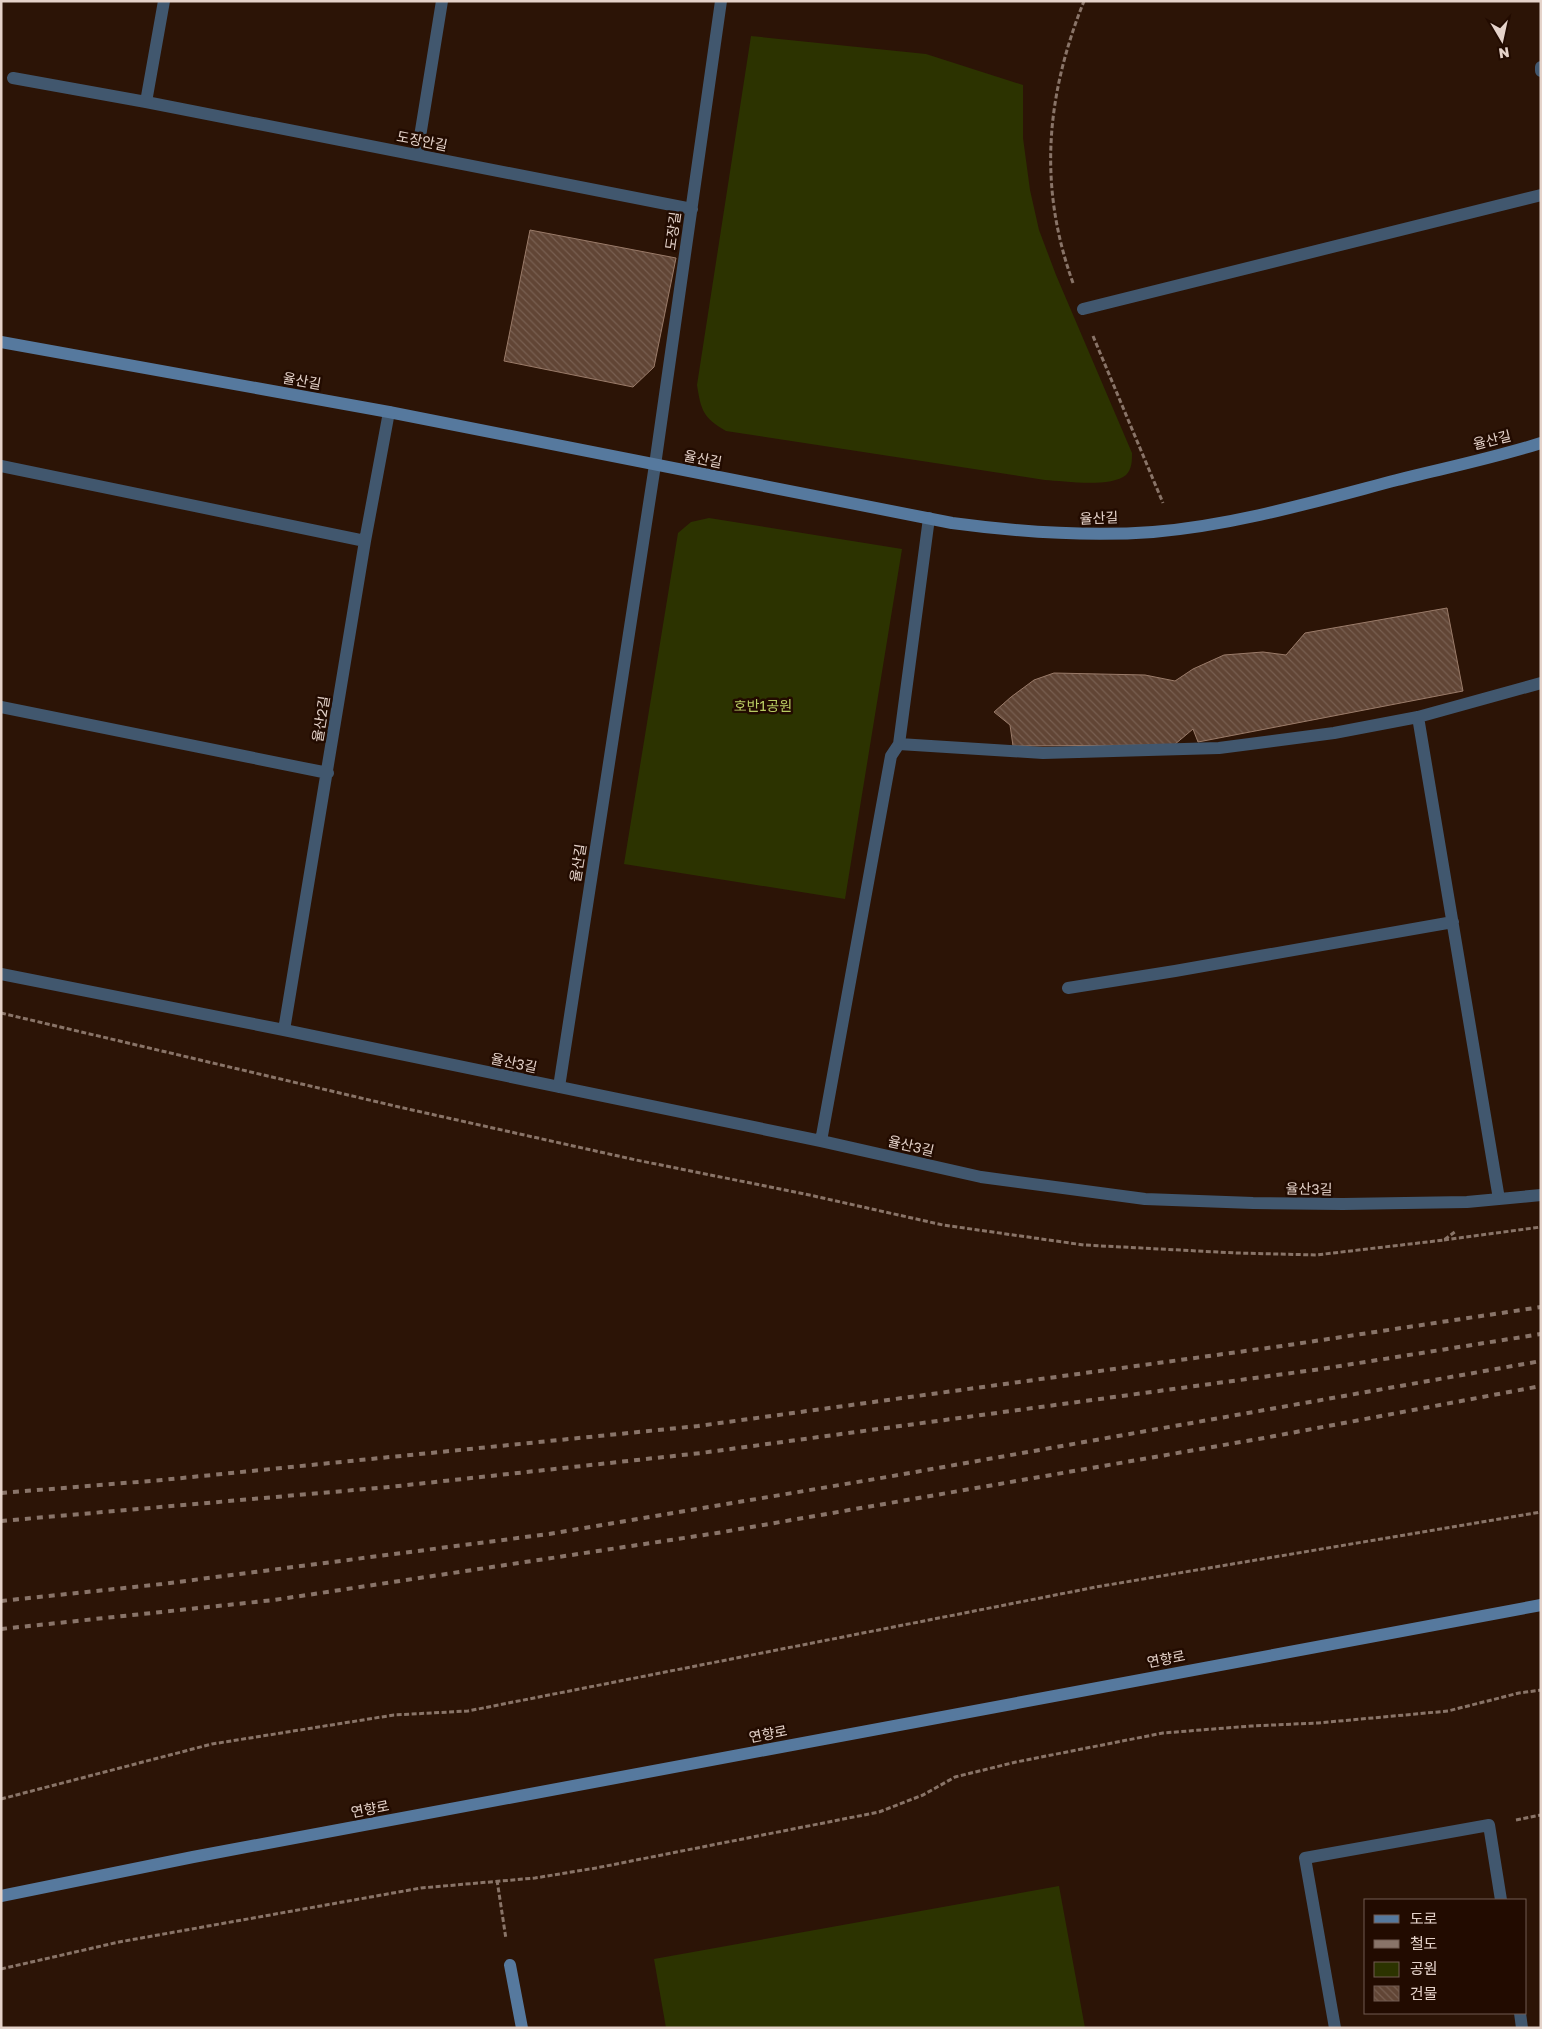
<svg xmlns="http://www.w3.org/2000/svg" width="1542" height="2029" viewBox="0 0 1542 2029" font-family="'Golos Text','Noto Sans KR',sans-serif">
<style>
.park{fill:#2c3300}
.building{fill:url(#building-back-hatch);stroke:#9a7b69}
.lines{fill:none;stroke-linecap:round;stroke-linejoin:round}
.path{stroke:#897468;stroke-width:3;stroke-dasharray:5 2.5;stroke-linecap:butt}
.street{stroke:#41576e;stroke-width:12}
.secondary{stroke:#56799e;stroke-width:12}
.rail{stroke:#897469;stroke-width:4;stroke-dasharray:6 6;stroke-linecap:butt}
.labels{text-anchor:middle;stroke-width:5;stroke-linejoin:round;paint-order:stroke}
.street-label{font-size:14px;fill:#e5d3ca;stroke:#220b00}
.park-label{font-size:14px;fill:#b9cc62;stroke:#220b00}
</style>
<defs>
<pattern id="building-back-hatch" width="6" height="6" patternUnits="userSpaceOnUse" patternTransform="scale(1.25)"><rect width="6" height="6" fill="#614535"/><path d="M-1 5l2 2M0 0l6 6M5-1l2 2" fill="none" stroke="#785f51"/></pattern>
</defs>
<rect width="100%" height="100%" fill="#2c1406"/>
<path class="park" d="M751,36l175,18 97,31v53l7,52 9,40 17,45 76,178c0,8 0,16 -6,22 -15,13 -63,6 -81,5l-319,-49c-23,-13 -25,-21 -29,-46z
M709,518l193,31 -57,350 -221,-35 54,-331 13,-11z
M1059,1886l26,142h-419l-12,-69z"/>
<path class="building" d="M530,230l146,28 -22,109 -21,20 -129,-26z
M1447,608l16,83 -265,51 -5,-13 -19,16 -161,1 -3,-21 -16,-13 17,-15 23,-17 20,-7 91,2 30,6 18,-12 31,-14 39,-3 23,3 19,-22z"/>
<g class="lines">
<path class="path" d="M1073,283c-35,-97 -27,-187 11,-282
M1093,336l70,167
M1,1013l398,94 237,53 169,34 138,31 141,20 152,8 80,2 128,-15 12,-9
M1444,1240l97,-13
M1,1799l211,-55 182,-29 74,-4 628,-124 445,-75
M1516,1820l25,-5
M497,1880l9,59
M1,1969l118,-27 302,-54 114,-10 61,-10 283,-56 44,-17 32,-18 61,-15 147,-29 88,-7 67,-3 130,-12 71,-18 22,-3"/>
<path class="street" d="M1541,67v4
M13,78l133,24 546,107
M146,102l18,-101
M417,155l25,-154
M1083,309l458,-114
M1,466l364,75
M1,707l327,66
M1418,717l81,482
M899,744l30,-226
M1,974l283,56 537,111 160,36 164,22 108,4 90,1 124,-2 74,-7
M1068,988l107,-17 278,-49
M284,1030l81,-489 24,-129
M559,1087l96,-622 66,-464
M821,1141l70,-385 8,-12 144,9 176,-5 115,-15 84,-16 123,-34
M1520,2013l2,15
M1335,2028l-30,-170 184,-33 12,75"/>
<path class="secondary" d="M1,342l388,70 563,111c67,9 133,14 201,9 83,-7 164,-31 244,-52 48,-12 97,-22 144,-37
M1,1896l192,-39 1348,-252
M510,1965l12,63"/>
<path class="rail" d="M1,1493l161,-13 536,-54 584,-80 259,-39
M1,1521l388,-34 312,-34 620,-84 220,-35
M1,1601l161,-17 387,-50 338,-57 654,-116
M1,1629l273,-29 443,-67 547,-95 277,-52"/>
</g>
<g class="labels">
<g class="street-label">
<text transform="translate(422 141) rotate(11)" y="5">도장안길</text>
<text transform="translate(673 231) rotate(-82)" y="5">도장길</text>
<text transform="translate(302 381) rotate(10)" y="5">율산길</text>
<text transform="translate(1492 440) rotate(-14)" y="5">율산길</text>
<text transform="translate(703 459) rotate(11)" y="5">율산길</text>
<text transform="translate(1099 518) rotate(-2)" y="5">율산길</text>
<text transform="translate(321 719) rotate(-81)" y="5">율산2길</text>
<text transform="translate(578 863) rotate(-81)" y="5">율산길</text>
<text transform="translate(514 1063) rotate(12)" y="5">율산3길</text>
<text transform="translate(911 1146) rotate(13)" y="5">율산3길</text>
<text transform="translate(1309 1189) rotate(1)" y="5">율산3길</text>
<text transform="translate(1166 1659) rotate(-11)" y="5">연향로</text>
<text transform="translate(768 1734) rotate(-11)" y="5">연향로</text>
<text transform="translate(370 1809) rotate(-11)" y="5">연향로</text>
</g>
<g class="park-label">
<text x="763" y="711">호반1공원</text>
</g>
</g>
<rect width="1542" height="2029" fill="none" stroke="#e5d3ca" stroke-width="5"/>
<rect x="1364" y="1899" width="162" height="115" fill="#220b00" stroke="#705b51"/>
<rect x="1374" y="1915" width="25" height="8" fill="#56799e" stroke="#705b51"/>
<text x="1410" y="1924" font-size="15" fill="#e5d3ca">도로</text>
<rect x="1374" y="1940" width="25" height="8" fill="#897469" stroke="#705b51"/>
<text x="1410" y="1949" font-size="15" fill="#e5d3ca">철도</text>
<rect x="1374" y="1962" width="25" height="15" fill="#2c3300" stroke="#705b51"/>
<text x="1410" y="1974" font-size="15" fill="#e5d3ca">공원</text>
<rect x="1374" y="1986" width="25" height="15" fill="url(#building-back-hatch)" stroke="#705b51"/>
<text x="1410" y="1999" font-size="15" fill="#e5d3ca">건물</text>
<g transform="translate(1502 40) rotate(171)" stroke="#220b00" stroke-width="4" paint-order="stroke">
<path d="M0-4L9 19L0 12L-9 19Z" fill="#e5d3ca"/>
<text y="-8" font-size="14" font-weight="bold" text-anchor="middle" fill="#e5d3ca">N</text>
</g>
</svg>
